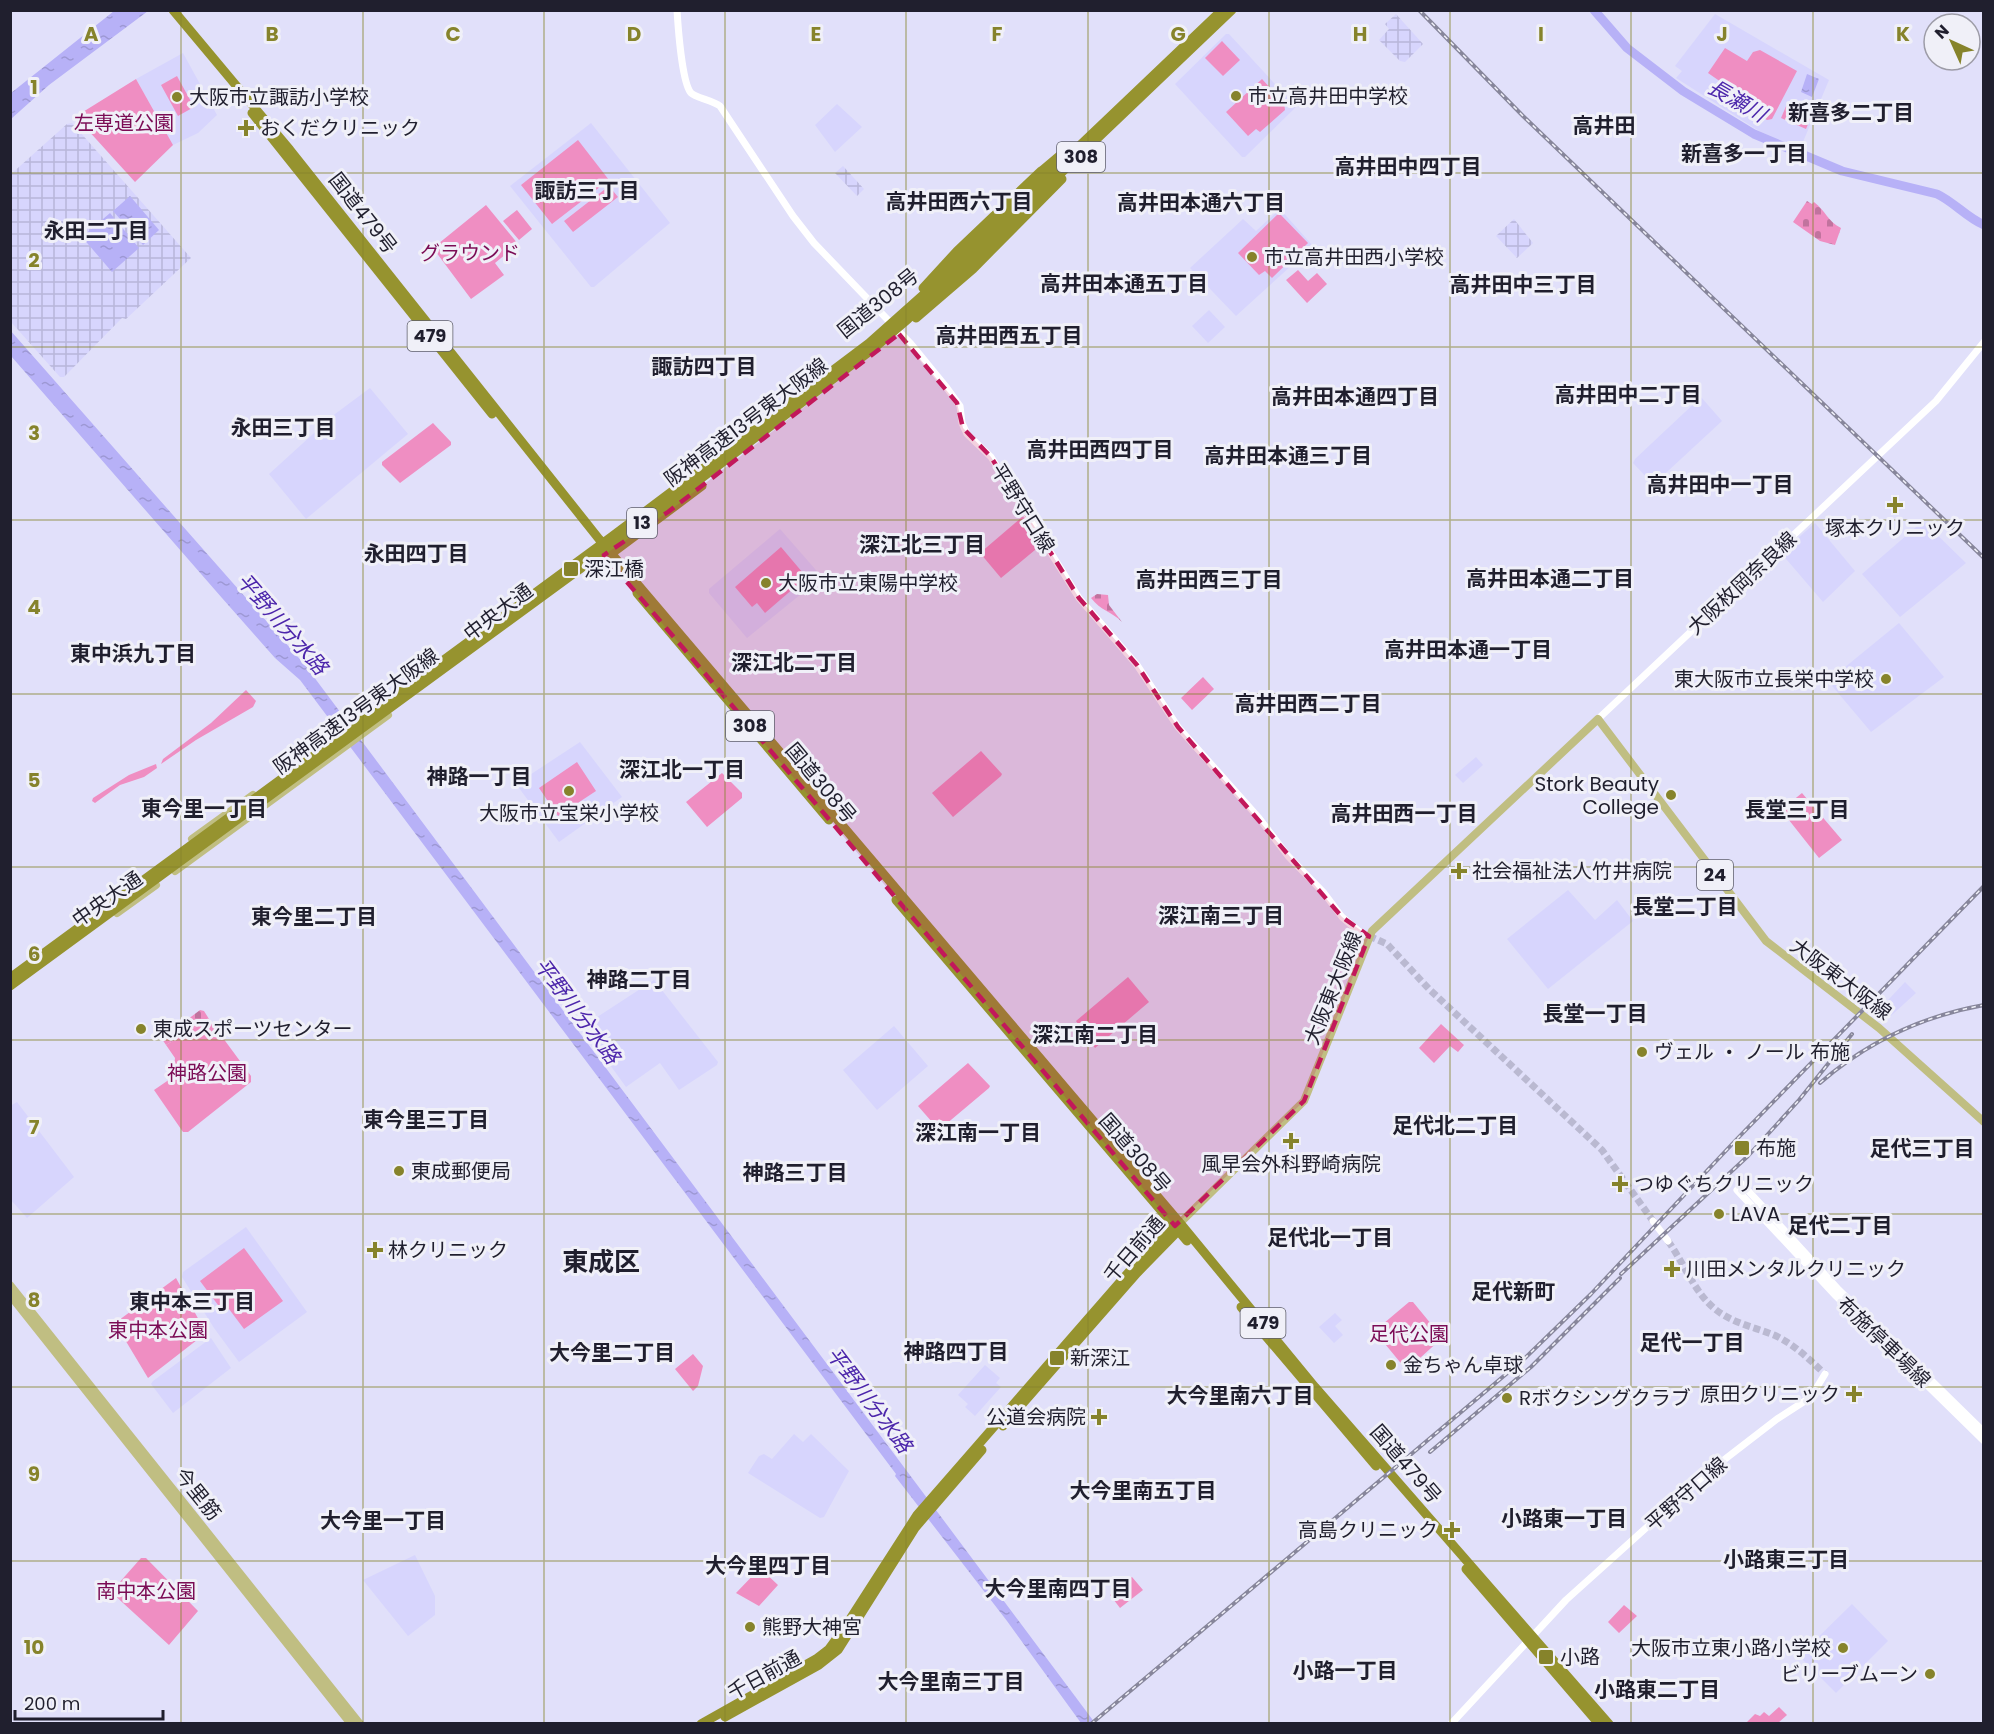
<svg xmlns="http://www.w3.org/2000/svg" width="1994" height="1734" viewBox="0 0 1994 1734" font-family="Poppins,'Noto Sans JP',sans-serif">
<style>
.built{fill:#d7d5fd}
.industrial{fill:url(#industrial-grid)}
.cemetery{fill:url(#cemetery-stones)}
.park{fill:#ef8ec2}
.water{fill:url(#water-ripples)}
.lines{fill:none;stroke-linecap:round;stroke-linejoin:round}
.river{stroke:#b7b1f7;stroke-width:9}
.secondary-tunnel{stroke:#bab9d1;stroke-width:7;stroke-dasharray:7 3.5;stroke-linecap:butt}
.secondary{stroke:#fff;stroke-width:7}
.primary{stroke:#c0be82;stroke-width:8}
.highway{stroke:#96932f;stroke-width:9}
.rail-casing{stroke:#87869b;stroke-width:4}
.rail{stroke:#f0f0f8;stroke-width:1.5;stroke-dasharray:4.5;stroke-linecap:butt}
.marked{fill:#c2185b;fill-opacity:0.2;stroke:#c2185b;stroke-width:4.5;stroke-dasharray:12 8;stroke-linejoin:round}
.grid{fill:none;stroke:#86832b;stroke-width:1.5;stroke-opacity:0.55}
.poi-dot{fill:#86832b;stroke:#f0f0f8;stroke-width:2}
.labels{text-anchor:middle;stroke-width:6;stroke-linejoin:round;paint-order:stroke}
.shield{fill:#f0f0f8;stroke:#5e5e6b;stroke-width:1.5}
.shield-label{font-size:18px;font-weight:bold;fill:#201f2e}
.poi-label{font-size:20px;fill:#201f2e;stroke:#f0f0f8;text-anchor:start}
.park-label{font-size:20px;fill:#7b0c55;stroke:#f0f0f8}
.street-label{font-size:20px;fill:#201f2e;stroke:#f0f0f8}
.water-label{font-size:21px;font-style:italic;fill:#4c26ab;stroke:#f0f0f8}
.neighbourhood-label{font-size:21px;font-weight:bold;fill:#201f2e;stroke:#f0f0f8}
.district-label{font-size:26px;font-weight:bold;fill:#201f2e;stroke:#f0f0f8}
.grid-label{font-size:20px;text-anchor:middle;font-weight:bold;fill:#86832b;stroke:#f0f0f8;stroke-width:6;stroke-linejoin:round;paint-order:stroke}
</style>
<defs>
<pattern id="industrial-grid" width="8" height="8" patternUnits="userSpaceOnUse" patternTransform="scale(1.5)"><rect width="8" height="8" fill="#d7d5fd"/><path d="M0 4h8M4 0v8" fill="none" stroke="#b8b6d9"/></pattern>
<pattern id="cemetery-stones" width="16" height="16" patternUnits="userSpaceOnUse" patternTransform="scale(1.5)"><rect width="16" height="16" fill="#ef8ec2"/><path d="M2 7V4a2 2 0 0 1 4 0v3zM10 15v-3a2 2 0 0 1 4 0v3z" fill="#c1739e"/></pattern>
<pattern id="water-ripples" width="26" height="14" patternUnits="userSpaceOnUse" patternTransform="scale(1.5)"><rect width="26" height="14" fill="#b7b1f7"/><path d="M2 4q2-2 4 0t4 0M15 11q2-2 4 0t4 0" fill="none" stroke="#9d98d4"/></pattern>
</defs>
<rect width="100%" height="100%" fill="#e1e0fa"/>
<path class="built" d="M1715,14l114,66 -29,69 -41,-18 -83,-53 6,-7 -7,-5z
M1226,34h3l67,73 -51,50h-3l-67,-73z
M183,53l34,62 -19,18 -25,12 -37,-66z
M837,104l25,23 -27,25 -20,-27z
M591,123l79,100 -76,64h-3l-81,-101z
M1280,209l33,37 -77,70 -46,-48 53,-49 13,12z
M1209,310l16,17 -17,16 -16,-17z
M370,388l38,46 -102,85 -37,-45 66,-60z
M1701,397l21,24 -67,62h-3l-19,-20 2,-4z
M1923,521l43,42 -66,54 -38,-43z
M1815,523l40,48 -32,31 -42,-49z
M780,529l42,48 -75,61 -38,-45v-4z
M1899,623l45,54 -73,55 -43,-51z
M580,742l42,55 -63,45 -43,-58z
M1476,757l7,8 -20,18 -8,-8z
M1568,890l27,30 22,-20 16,21 -85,68 -41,-50z
M654,980l64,82 -1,3 -38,25 -19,-27 -34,24 -42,-58 1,-4z
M1905,982l11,11 -33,30 -9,-8z
M894,1026l34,40 -51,44 -34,-40z
M17,1102l57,75 -47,41 -16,-18 -1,-94z
M246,1227l61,85 -68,50 -25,-34 -32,-51 1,-5z
M1335,1313l7,7 -7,6 8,9 -9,8 -15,-16z
M211,1338l20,30 -58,45 -22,-29 2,-3z
M985,1365l15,13 -4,5 5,4 -26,29 -10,-9 3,-3 -10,-9z
M794,1434l9,8 8,-8 38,37 -25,46 -4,1 -72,-45 11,-17 5,-2 8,5z
M415,1555l20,41v19l-27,21 -45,-56z
M1852,1604l36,37 -52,52 -37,-37z"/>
<path class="industrial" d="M1396,14l27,30 -18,18 -5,-1 -21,-21 10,-11 -4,-5z
M72,123l119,135 -65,61 -4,-1 -58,59h-4l-49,-55 -1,-147 57,-51z
M843,166l21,23 -7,7 -22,-23z
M1514,219l19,24 -16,15 -21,-22z"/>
<path class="cemetery" d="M1807,201l5,3 2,-2c12,9 13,19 27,26l-6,17 -15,-4 -27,-19z
M1097,594l11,1 1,10 13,17c-11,-11 -21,-11 -31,-24z
M200,1010l4,1 5,8 -43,26 -4,-6z"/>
<path class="park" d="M1222,41l18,19 -17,16 -18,-18z
M1725,48l22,13 6,-9 7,-2 37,21 -25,48 -5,1 -49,-33 3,-5 -13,-9z
M177,76l17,31 -16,9 -17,-31z
M136,79l37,66 -38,37 -58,-64 1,-3z
M1262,79l22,24 1,7 -25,22 -4,-3 -8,7 -22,-24z
M1787,104l25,11 -6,14 -25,-11z
M578,140l31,40 -57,44 -31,-39z
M609,186l9,11 -45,35 -9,-11z
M486,205l32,39 -23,19 9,12 -33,24 -38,-51z
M517,210l15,19 -13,11 -16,-19z
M1279,213l29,30 -36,35 -7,-7 -6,4 -21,-22z
M1298,270l10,11 9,-8 10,11 -20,19 -21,-23z
M433,423l18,19v3l-51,38 -18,-18v-3z
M1022,517l4,1 16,24 -1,3 -40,33 -21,-25z
M781,547l22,26 -4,4 3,4 -37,32 -8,-10 -5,4 -17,-20z
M1203,677l11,12 -22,21 -11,-12z
M246,690l10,11 -3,6 -57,33 -35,24 2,-5 48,-36z
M981,751l21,23 -1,2 -48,41 -21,-24z
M577,762l19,29 -38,25 -19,-28z
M156,764l1,4 -13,9 -24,8 -25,18 -3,-2 1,-3 36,-23z
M722,773l20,20v5l-35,29 -21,-25z
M1802,793l40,47 -23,18 -38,-48z
M1128,977l21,25 -54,46 -19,-27z
M209,1019l42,57v6l-63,50h-5l-29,-42 19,-13 2,-19 -9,-13z
M1441,1024l23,21 -6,7 -8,-6 -16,17 -15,-15z
M968,1063l22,23 -1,2 -50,42 -21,-24z
M244,1248l39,53 -39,28 -15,-20 -5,4 -24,-32z
M176,1278l30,55 -58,45 -33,-55z
M1409,1302h4l28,34v3l-32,29 -5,-1 -28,-34 1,-4z
M693,1354l10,12 -5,20 -5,5 -18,-22z
M141,1558h5l52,53 -29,34 -58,-53z
M760,1568l18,17 -19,21 -23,-13z
M1132,1577l11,13 -23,18 -10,-13z
M1624,1605l13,11 -18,17 -11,-11z
M1779,1707l8,8 -9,8 -31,-1 8,-8 5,2 4,-4 5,4z"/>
<path class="water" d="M114,11h34l-99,74 -38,34v-26z
M1807,74l12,5 -7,18 -11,-5z
M130,196l29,34 -16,15 -30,-34z
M110,213l29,35 -27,24 -30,-35z
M10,330l295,335 790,1058h-14l-74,-102 -112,-145 1,-2 -596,-794 -25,-22 -53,-60 -211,-242z"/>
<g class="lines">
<path class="river" d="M1594,10l33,38 56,43 71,43 88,37 95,23c17,8 29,23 47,31"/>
<path class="secondary-tunnel" d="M1369,936l18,8 42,45 173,161 51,71
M1668,1241c16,22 26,51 47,68 17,14 39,18 59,26 20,9 35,24 51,39"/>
<path class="secondary" d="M677,10c1,16 5,73 14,83 5,5 21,7 29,13l73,110 21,27 97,101 36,44 13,18 2,17 5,11 24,23 88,141 58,67 41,62 81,91 29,38 36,37 18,24 19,16 8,3
M1598,719l338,-318 48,-59
M1742,1184l97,106 145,142
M1737,1190l99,106 148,145
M1653,1221l15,20
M1451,1724l115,-124 141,-127 70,-54 34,-22 14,-23"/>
<path class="primary" d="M192,839l61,-44
M175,871l213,-156
M117,913l39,-28
M1180,1223l124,-122 68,-170 226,-212 168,222 113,87 105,94
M10,1285l350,439
M10,1295l341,429"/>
<path class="highway" d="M173,10l117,140 309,389 581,684 135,164 294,337
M252,113l240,301
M1038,174l32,-27
M923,288l34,-37 84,-80
M916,318l57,-49 89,-90
M611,554l91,-68
M637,593l192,227
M896,900l291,341
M10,978l600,-440 259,-195 55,-49 298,-284
M10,986l604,-442 259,-195 35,-30 324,-309
M1241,1307l135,159
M1003,1426l134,-153 39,-40
M1466,1569l133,155
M725,1717l94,-52 19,-15 77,-122 67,-78
M701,1724l115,-65 13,-10 16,-22 72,-112 224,-257 37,-34"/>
<defs>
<path id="rail" d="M1419,10l104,106 461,442
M1820,1083c47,-41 103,-67 164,-78
M1621,1274l127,-118 51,-56 53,-66
M1430,1452l101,-85 89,-89
M1091,1724l433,-365 67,-65 144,-153 249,-255"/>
</defs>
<use href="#rail" class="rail-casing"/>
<use href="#rail" class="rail"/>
</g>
<path class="marked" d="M899,334l58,69 6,25 28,29 88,141 58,67 41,62 164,190 27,19 -65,165 -129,125 -571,-671 64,-43z"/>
<path class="grid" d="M181,10v1714M363,10v1714M544,10v1714M725,10v1714M906,10v1714M1088,10v1714M1269,10v1714M1450,10v1714M1631,10v1714M1813,10v1714M10,173h1974M10,347h1974M10,520h1974M10,694h1974M10,867h1974M10,1040h1974M10,1214h1974M10,1387h1974M10,1561h1974"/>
<g class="poi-dot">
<circle cx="1236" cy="96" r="6"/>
<circle cx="177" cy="97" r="6"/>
<path d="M243 119h6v6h6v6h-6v6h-6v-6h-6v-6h6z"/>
<circle cx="1252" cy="257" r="6"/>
<path d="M1892 496h6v6h6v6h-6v6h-6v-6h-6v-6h6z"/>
<rect x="563" y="561" width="16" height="16" rx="3"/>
<circle cx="766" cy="583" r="6"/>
<circle cx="1886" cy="679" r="6"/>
<circle cx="569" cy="791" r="6"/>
<circle cx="1671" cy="795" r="6"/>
<path d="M1456 862h6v6h6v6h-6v6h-6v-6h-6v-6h6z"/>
<circle cx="141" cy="1029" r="6"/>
<circle cx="1642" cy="1052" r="6"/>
<path d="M1288 1132h6v6h6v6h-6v6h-6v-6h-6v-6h6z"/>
<rect x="1734" y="1140" width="16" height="16" rx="3"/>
<circle cx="399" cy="1171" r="6"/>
<path d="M1617 1175h6v6h6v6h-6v6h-6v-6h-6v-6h6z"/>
<circle cx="1719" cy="1214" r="6"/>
<path d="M372 1241h6v6h6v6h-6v6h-6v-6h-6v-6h6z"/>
<path d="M1669 1260h6v6h6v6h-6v6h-6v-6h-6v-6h6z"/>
<rect x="1049" y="1350" width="16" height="16" rx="3"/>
<circle cx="1391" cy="1365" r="6"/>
<path d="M1851 1385h6v6h6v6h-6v6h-6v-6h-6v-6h6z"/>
<circle cx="1507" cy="1398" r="6"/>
<path d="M1096 1408h6v6h6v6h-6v6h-6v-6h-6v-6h6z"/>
<path d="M1449 1521h6v6h6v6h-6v6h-6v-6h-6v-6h6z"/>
<circle cx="750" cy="1627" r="6"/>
<circle cx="1843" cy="1648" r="6"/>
<rect x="1538" y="1649" width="16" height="16" rx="3"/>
<circle cx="1930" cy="1674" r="6"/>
</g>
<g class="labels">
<g class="shield">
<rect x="1057" y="142" width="48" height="30" rx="4.5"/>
<rect x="407.5" y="321" width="45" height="30" rx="4.5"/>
<rect x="627" y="508" width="30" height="30" rx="4.5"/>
<rect x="726" y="711" width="48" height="30" rx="4.5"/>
<rect x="1697" y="860" width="36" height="30" rx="4.5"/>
<rect x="1240.5" y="1308" width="45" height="30" rx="4.5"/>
</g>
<g class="shield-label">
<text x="1081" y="163">308</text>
<text x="430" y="342">479</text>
<text x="642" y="529">13</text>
<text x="750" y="732">308</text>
<text x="1715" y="881">24</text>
<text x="1263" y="1329">479</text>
</g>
<g class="poi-label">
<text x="1248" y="103">市立高井田中学校</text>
<text x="189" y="104">大阪市立諏訪小学校</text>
<text x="260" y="135">おくだクリニック</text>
<text x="1264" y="264">市立高井田西小学校</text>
<text x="1895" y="535" text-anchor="middle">塚本クリニック</text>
<text x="584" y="576">深江橋</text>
<text x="778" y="590">大阪市立東陽中学校</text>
<text x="1874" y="686" text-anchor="end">東大阪市立長栄中学校</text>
<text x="1659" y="791" text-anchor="end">Stork Beauty<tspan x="1659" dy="23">College</tspan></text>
<text x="569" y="820" text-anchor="middle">大阪市立宝栄小学校</text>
<text x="1472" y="878">社会福祉法人竹井病院</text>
<text x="153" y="1036">東成スポーツセンター</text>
<text x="1654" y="1059">ヴェル ・ ノール 布施</text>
<text x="1756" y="1155">布施</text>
<text x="1291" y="1171" text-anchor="middle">風早会外科野崎病院</text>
<text x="411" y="1178">東成郵便局</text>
<text x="1634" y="1191">つゆぐちクリニック</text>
<text x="1731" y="1221">LAVA</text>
<text x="388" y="1257">林クリニック</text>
<text x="1686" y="1276">川田メンタルクリニック</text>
<text x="1070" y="1365">新深江</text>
<text x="1403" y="1372">金ちゃん卓球</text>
<text x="1840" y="1401" text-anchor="end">原田クリニック</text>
<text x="1519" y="1405">Rボクシングクラブ</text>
<text x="1086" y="1424" text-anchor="end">公道会病院</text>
<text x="1438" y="1537" text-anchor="end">高島クリニック</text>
<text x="762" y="1634">熊野大神宮</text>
<text x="1831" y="1655" text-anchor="end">大阪市立東小路小学校</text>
<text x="1560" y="1664">小路</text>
<text x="1918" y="1681" text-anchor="end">ビリーブムーン</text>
</g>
<g class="park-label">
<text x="124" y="130">左専道公園</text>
<text x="470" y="260">グラウンド</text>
<text x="207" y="1080">神路公園</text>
<text x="158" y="1337">東中本公園</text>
<text x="1409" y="1341">足代公園</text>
<text x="146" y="1598">南中本公園</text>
</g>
<g class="street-label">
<text transform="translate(363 213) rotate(52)" y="7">国道479号</text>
<text transform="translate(878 303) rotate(-39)" y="7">国道308号</text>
<text transform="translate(746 422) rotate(-37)" y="7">阪神高速13号東大阪線</text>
<text transform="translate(1023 508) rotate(58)" y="7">平野守口線</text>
<text transform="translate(1742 583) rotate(-43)" y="7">大阪枚岡奈良線</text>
<text transform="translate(498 612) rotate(-37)" y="7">中央大通</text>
<text transform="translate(356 711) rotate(-36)" y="7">阪神高速13号東大阪線</text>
<text transform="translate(821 783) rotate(50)" y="7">国道308号</text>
<text transform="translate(107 899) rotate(-35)" y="7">中央大通</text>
<text transform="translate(1841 979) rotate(37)" y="7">大阪東大阪線</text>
<text transform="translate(1333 988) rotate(-68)" y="7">大阪東大阪線</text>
<text transform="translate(1135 1153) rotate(49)" y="7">国道308号</text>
<text transform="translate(1134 1249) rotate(-49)" y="7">千日前通</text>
<text transform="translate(1884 1342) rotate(44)" y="7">布施停車場線</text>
<text transform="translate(1406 1464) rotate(49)" y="7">国道479号</text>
<text transform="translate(198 1494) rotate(51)" y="7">今里筋</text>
<text transform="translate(1686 1494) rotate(-41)" y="7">平野守口線</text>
<text transform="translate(764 1675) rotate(-29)" y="7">千日前通</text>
</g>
<g class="water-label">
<text transform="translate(1737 101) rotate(30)" y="7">長瀬川</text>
<text transform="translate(282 624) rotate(49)" y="7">平野川分水路</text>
<text transform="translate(577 1011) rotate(53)" y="7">平野川分水路</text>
<text transform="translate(869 1400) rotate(53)" y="7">平野川分水路</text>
</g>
<g class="neighbourhood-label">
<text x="1851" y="120">新喜多二丁目</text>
<text x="1604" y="133">高井田</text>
<text x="1744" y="161">新喜多一丁目</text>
<text x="1408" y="174">高井田中四丁目</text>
<text x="587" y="198">諏訪三丁目</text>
<text x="959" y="209">高井田西六丁目</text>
<text x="1201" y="210">高井田本通六丁目</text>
<text x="96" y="238">永田二丁目</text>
<text x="1124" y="291">高井田本通五丁目</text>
<text x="1523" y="292">高井田中三丁目</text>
<text x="1009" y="343">高井田西五丁目</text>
<text x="704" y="374">諏訪四丁目</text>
<text x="1628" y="402">高井田中二丁目</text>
<text x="1355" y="404">高井田本通四丁目</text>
<text x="283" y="435">永田三丁目</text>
<text x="1100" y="457">高井田西四丁目</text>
<text x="1288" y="463">高井田本通三丁目</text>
<text x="1720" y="492">高井田中一丁目</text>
<text x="922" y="552">深江北三丁目</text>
<text x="416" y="561">永田四丁目</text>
<text x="1550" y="586">高井田本通二丁目</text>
<text x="1209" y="587">高井田西三丁目</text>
<text x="1468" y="657">高井田本通一丁目</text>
<text x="133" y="661">東中浜九丁目</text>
<text x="794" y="670">深江北二丁目</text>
<text x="1308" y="711">高井田西二丁目</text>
<text x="682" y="777">深江北一丁目</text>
<text x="479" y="784">神路一丁目</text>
<text x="204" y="816">東今里一丁目</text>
<text x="1797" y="817">長堂三丁目</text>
<text x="1404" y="821">高井田西一丁目</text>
<text x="1685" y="914">長堂二丁目</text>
<text x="1221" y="923">深江南三丁目</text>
<text x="314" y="924">東今里二丁目</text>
<text x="639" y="987">神路二丁目</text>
<text x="1595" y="1021">長堂一丁目</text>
<text x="1095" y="1042">深江南二丁目</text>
<text x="426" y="1127">東今里三丁目</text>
<text x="1455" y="1133">足代北二丁目</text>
<text x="978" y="1140">深江南一丁目</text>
<text x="1922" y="1156">足代三丁目</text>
<text x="795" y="1180">神路三丁目</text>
<text x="1840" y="1233">足代二丁目</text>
<text x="1330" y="1245">足代北一丁目</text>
<text x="1513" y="1299">足代新町</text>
<text x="192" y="1309">東中本三丁目</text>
<text x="1692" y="1350">足代一丁目</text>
<text x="956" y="1359">神路四丁目</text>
<text x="612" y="1360">大今里二丁目</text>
<text x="1240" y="1403">大今里南六丁目</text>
<text x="1143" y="1498">大今里南五丁目</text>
<text x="1564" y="1526">小路東一丁目</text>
<text x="383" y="1528">大今里一丁目</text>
<text x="1786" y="1567">小路東三丁目</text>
<text x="768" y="1573">大今里四丁目</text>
<text x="1058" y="1596">大今里南四丁目</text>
<text x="1345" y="1678">小路一丁目</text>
<text x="951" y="1689">大今里南三丁目</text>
<text x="1657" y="1697">小路東二丁目</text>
</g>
<g class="district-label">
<text x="601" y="1271">東成区</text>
</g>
</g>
<g class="grid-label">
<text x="91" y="41">A</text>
<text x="272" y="41">B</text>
<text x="453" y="41">C</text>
<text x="634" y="41">D</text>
<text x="816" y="41">E</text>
<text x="997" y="41">F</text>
<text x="1178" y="41">G</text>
<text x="1360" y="41">H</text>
<text x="1541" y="41">I</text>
<text x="1722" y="41">J</text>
<text x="1903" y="41">K</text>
<text x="34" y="94">1</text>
<text x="34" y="267">2</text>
<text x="34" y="440">3</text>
<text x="34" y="614">4</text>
<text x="34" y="787">5</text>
<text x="34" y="961">6</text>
<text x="34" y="1134">7</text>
<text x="34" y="1307">8</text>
<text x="34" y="1481">9</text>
<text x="34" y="1654">10</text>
</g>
<rect width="1994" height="1734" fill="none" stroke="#201f2e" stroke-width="24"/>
<g transform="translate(1952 42) rotate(315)"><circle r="28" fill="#f0f0f8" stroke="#9d9ca7" stroke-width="1.5"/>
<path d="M0-4.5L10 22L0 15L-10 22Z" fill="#86832b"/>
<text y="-9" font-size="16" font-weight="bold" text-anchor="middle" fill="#201f2e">N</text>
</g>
<path d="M15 1710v9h148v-9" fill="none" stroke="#201f2e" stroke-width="3"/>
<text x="24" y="1710" font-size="18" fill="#201f2e" stroke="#f0f0f8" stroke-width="4.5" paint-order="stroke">200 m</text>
</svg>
